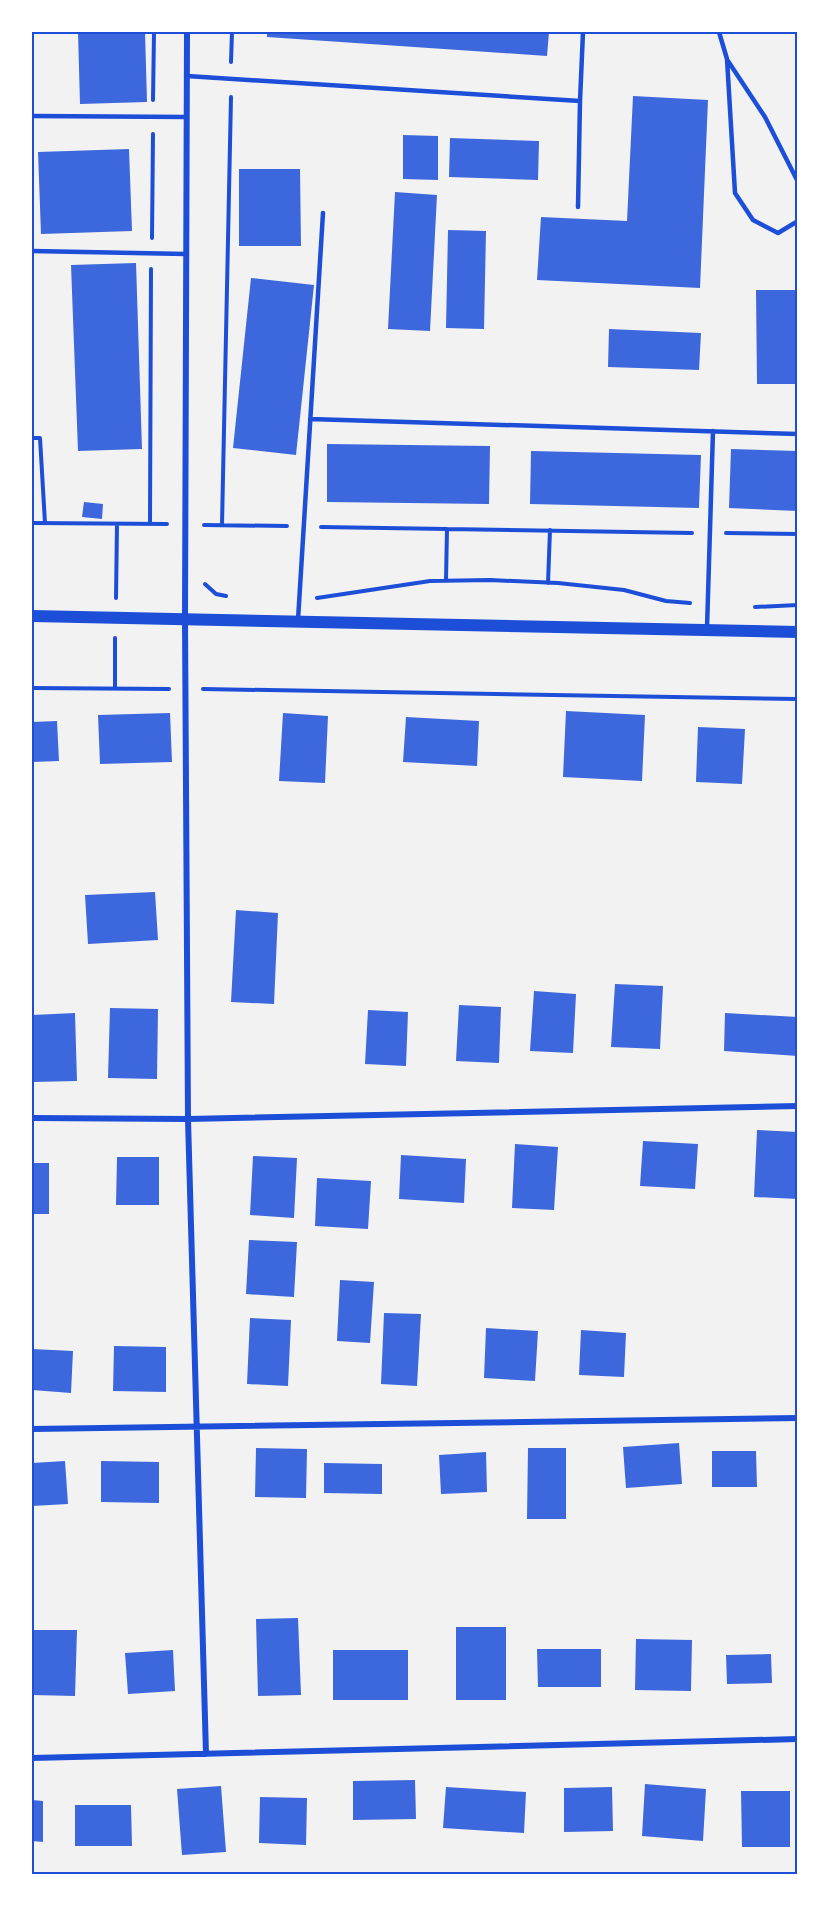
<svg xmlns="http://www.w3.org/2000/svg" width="829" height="1906" viewBox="0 0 829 1906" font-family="'DM Sans',sans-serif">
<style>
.building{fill:#3d67dc}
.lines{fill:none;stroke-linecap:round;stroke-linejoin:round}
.path{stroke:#1d4ed8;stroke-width:4}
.service{stroke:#1d4ed8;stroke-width:4.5}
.minor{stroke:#1d4ed8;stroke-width:6}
.secondary{stroke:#1d4ed8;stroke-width:12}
.neatline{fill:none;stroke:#1d4ed8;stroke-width:2}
</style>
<rect width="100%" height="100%" fill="#f2f2f2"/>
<path class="building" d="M78,32h67l2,70 -67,2z
M267,32h282l-2,24 -280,-19z
M633,96l75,4 -8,188 -163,-8 4,-63 86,4z
M403,135l35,1v44l-35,-1z
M450,138l89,3 -1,39 -89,-3z
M129,149l3,82 -91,3 -3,-82z
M239,169h61l1,77h-62z
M395,192l42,3 -7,136 -42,-2z
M448,230l38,1 -2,98 -38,-1z
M136,263l6,186 -64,2 -7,-186z
M251,278l63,7 -18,170 -63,-7z
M756,290h42v94h-41z
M609,329l92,4 -2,37 -91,-3z
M327,444l163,2 -1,58 -162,-2z
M731,449l67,2v60l-69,-3z
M531,451l170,4 -2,53 -169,-4z
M84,502l19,2 -1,15 -20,-2z
M566,711l79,4 -3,66 -79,-4z
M170,713l2,49 -72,2 -2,-49z
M283,713l45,3 -3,67 -46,-2z
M406,717l73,4 -2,45 -74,-4z
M57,721l2,40 -27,1v-40z
M698,727l47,2 -3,55 -46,-2z
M155,892l3,48 -70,4 -3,-49z
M236,910l42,3 -4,91 -43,-2z
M615,984l48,2 -3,63 -49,-2z
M534,991l42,3 -3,59 -43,-2z
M459,1005l42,2 -2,56 -43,-2z
M110,1008l48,1 -1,70 -49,-1z
M368,1010l40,2 -2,54 -41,-2z
M75,1013l2,68 -44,1 -1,-67z
M725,1013l73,4v39l-74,-5z
M757,1130l41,2v67l-44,-2z
M643,1141l55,3 -3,45 -55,-3z
M515,1144l43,3 -4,63 -42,-2z
M401,1155l65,4 -2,44 -65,-4z
M253,1156l44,2 -3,60 -44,-3z
M117,1157h42v48h-43z
M32,1163h17v51h-17z
M317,1178l54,3 -3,48 -53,-3z
M249,1240l48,2 -3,55 -48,-3z
M340,1280l34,2 -4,61 -33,-2z
M384,1313l37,1 -4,72 -36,-2z
M250,1318l41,2 -3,66 -41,-2z
M486,1328l52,3 -3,50 -51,-3z
M581,1330l45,3 -2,44 -45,-2z
M114,1346l52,1v45l-53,-1z
M32,1349l41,2 -2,42 -39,-3z
M679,1443l3,41 -56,4 -3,-41z
M256,1448l51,1 -1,49 -51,-1z
M528,1448h38v71h-39z
M712,1451h44l1,36h-45z
M486,1452l1,40 -46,2 -2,-39z
M65,1461l3,43 -36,2v-43z
M101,1461l58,1v41l-58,-1z
M324,1463l58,1v30l-58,-1z
M298,1618l3,77 -43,1 -2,-77z
M456,1627h50v73h-50z
M34,1630h43l-2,66 -42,-1z
M636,1639l56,1 -1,51 -56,-1z
M537,1649h64v38h-63z
M173,1650l2,41 -47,3 -3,-41z
M333,1650h75v50h-75z
M771,1654l1,29 -45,1 -1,-29z
M415,1780l1,39 -63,1v-39z
M645,1784l61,5 -3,52 -61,-5z
M221,1786l5,66 -44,3 -5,-66z
M446,1787l80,5 -2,41 -81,-5z
M612,1787l1,44 -49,1v-44z
M741,1791h49v56h-48z
M260,1797l47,1 -1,47 -47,-2z
M32,1800l11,1v41l-11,-1z
M75,1805h56l1,41h-57z"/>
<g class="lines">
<path class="path" d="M231,62l1,-30
M153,100l1,-68
M152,238l1,-104
M32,438h8l5,85
M32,523l135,1
M150,524l1,-255
M204,525l83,1
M222,525l9,-428
M321,527l371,6
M726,533l72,1
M446,580l1,-51
M548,583l2,-53
M205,584l11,10 10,2
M116,598l1,-74
M317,598l113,-17 60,-1 68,3 66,7 42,11 24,2
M755,607l43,-2
M32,688l137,1
M115,688v-50
M203,689l595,10"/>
<path class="service" d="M719,32l8,27 8,134 18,27 25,13 20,-12
M728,61l37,56 33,65
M187,76l393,25 3,-69
M32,116l155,1
M578,207l2,-106
M32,251l154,3
M310,419l488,15
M298,620l25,-407
M707,628l6,-197"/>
<path class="minor" d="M187,32l-2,588 3,499 18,635
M32,1118l156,1 610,-13
M32,1429l766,-11
M32,1758l766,-19"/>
<path class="secondary" d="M32,616l766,16"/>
</g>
<rect width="829" height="1906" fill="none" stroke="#ffffff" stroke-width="66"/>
<rect x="33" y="33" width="763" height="1840" class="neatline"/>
</svg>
